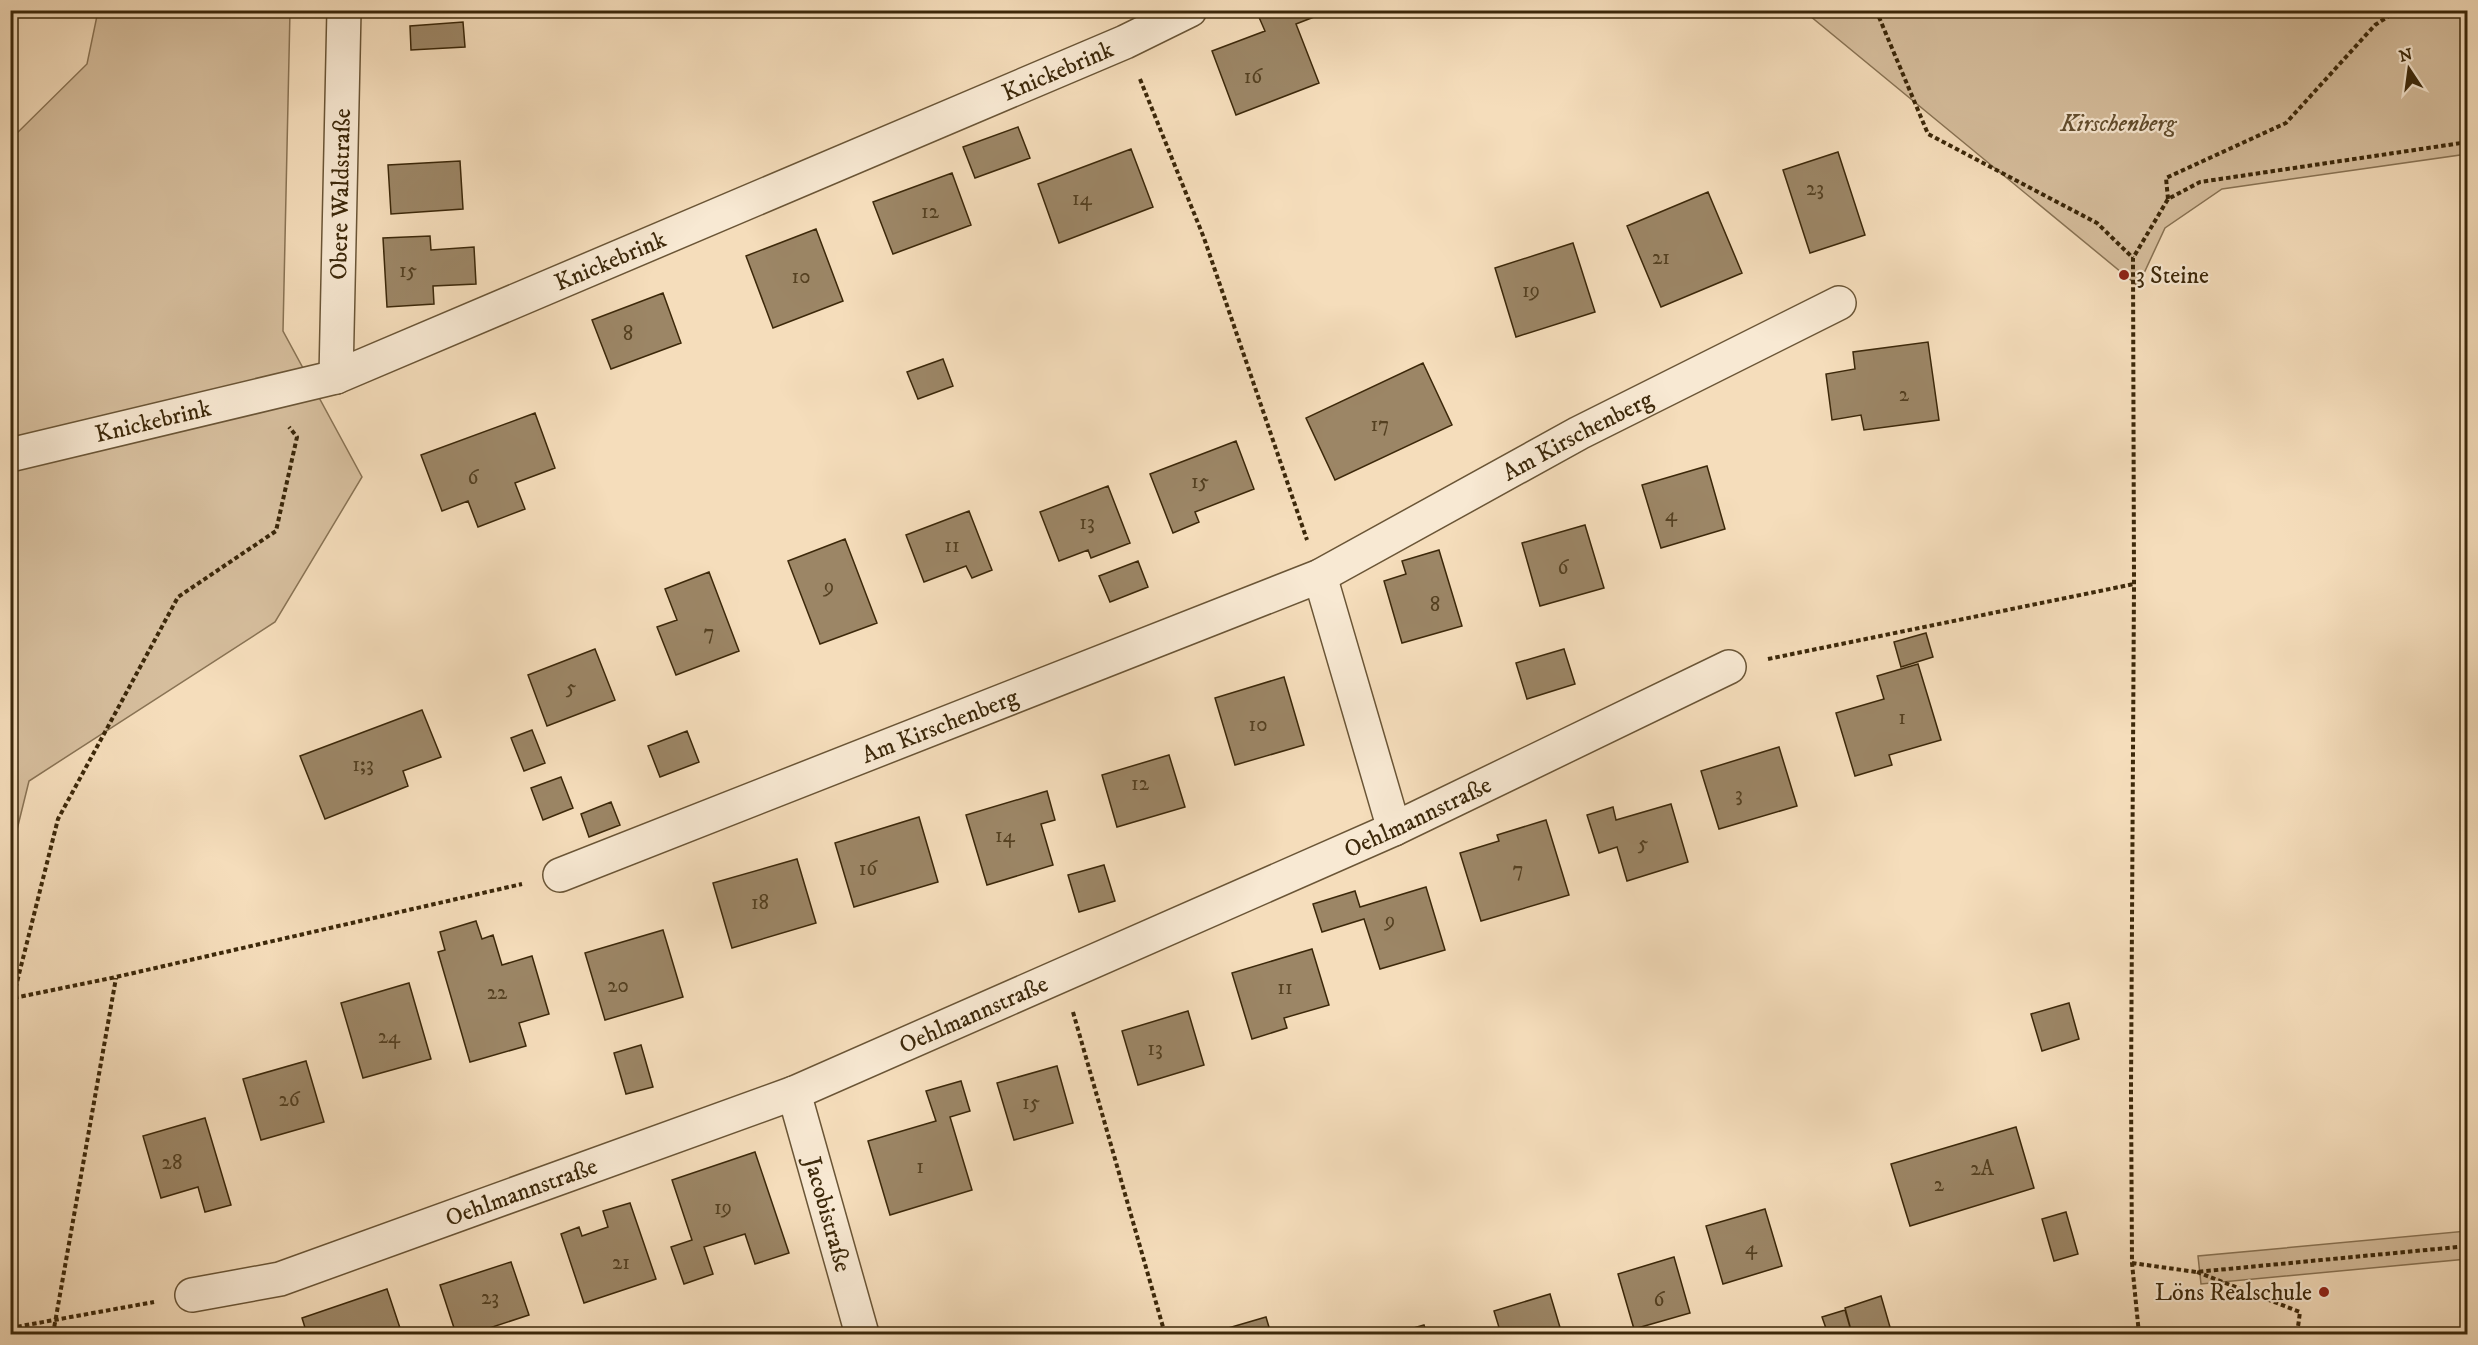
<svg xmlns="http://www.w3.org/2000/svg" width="2478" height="1345" viewBox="0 0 2478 1345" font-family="'IM FELL DW Pica',serif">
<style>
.green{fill:#d6be9d;stroke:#897354;stroke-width:1.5}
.building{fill:#9c8666;stroke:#3c280a;stroke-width:1.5}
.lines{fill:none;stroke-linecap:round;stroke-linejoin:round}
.street-casing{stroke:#6a5536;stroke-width:36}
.path{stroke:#3c280a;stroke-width:4;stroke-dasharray:4.5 3;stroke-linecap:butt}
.street{stroke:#f8e9d3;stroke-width:33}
.poi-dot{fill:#8f2418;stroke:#f8e9d3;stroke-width:2}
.labels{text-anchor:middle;stroke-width:4.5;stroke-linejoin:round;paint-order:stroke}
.number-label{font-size:21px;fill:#544021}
.street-label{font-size:24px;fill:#3c280a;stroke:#f8e9d3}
.park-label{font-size:24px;font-style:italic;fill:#624e2f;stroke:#f8e9d3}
.poi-label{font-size:24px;fill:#3c280a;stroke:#f8e9d3;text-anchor:start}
</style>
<rect width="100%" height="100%" fill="#f5ddbb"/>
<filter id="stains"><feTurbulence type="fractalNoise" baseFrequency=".00333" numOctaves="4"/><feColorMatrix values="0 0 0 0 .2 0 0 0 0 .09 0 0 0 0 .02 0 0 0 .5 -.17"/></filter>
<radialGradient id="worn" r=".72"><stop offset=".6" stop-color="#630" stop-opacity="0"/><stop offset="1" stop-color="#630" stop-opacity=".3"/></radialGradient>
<path class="green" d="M98,11h192l-7,320 79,146 -87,145 -246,159 -18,73v-715l76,-75z
M1804,11h663v143l-245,35 -57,39 -27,58z
M2467,1231v28l-266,25 -3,-28z"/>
<path class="building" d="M1270,10h62l-36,14 23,59 -83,32 -24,-64 53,-20 -7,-16z
M1437,10h17l-15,6z
M463,22l2,25 -54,3 -1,-24z
M1018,127l12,31 -55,20 -12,-31z
M1131,149l22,58 -94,36 -21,-59z
M1838,152l27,83 -55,18 -27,-83z
M460,161l3,48 -72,5 -3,-49z
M952,173l19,52 -78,29 -20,-52z
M1708,192l34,81 -81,34 -34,-81z
M816,229l27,72 -70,27 -27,-72z
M430,236l1,14 43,-3 2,37 -43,2 1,18 -47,3 -4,-69z
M1573,243l22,69 -79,25 -21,-69z
M663,293l18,50 -70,26 -19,-49z
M1928,342l11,78 -75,10 -3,-15 -29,5 -6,-46 29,-5 -2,-17z
M943,359l10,27 -35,13 -11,-27z
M1423,363l29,62 -117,55 -29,-62z
M535,413l20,55 -40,15 10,26 -47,18 -10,-26 -26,10 -21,-56z
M1236,441l18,48 -59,23 4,10 -26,11 -23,-59z
M1707,466l18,63 -64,19 -19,-63z
M1108,486l22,57 -39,15 -3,-8 -29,11 -19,-49z
M969,511l23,59 -20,8 -6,-12 -42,16 -18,-47z
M1585,525l19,63 -64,18 -18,-63z
M845,539l32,84 -57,21 -32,-83z
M1439,550l23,76 -60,17 -18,-62 22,-7 -4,-13z
M1138,561l10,26 -38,15 -11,-26z
M709,572l30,79 -63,24 -19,-48 20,-7 -12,-31z
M1926,633l7,24 -32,10 -7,-25z
M595,649l20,51 -68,26 -19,-51z
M1564,649l11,35 -48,15 -11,-36z
M1918,664l23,76 -52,15 3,10 -37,11 -19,-63 48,-14 -7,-23z
M1284,677l20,68 -69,20 -20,-67z
M422,710l19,47 -38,14 5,15 -83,33 -25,-63z
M532,730l13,33 -21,8 -13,-33z
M687,731l12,31 -39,15 -12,-31z
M1779,747l18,59 -78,23 -18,-58z
M1169,755l16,52 -68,20 -15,-52z
M561,777l12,31 -30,12 -12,-32z
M1047,791l8,29 -14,4 12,41 -66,20 -21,-70z
M611,802l9,23 -31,12 -8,-23z
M1671,804l17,58 -61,19 -10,-34 -18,6 -12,-38 26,-8 3,13z
M919,817l19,65 -84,25 -19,-64z
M1546,820l23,75 -88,26 -21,-68 39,-12 -2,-6z
M797,859l19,64 -84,25 -19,-65z
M1104,865l11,36 -36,11 -11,-37z
M1426,887l19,63 -65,19 -16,-50 -42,13 -9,-28 42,-13 5,16z
M476,921l6,18 11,-4 9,30 30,-9 17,58 -30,9 7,23 -56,16 -32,-110 7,-2 -5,-18z
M663,930l20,67 -78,23 -20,-67z
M1312,949l17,56 -45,13 3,10 -35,11 -20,-66z
M409,983l22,76 -68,19 -22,-75z
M2069,1003l10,36 -37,12 -11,-37z
M1188,1011l16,54 -66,20 -16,-54z
M641,1045l12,42 -27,7 -12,-41z
M306,1061l18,61 -63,18 -18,-61z
M1057,1066l16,57 -59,17 -17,-57z
M961,1081l9,30 -20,6 22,73 -82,25 -22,-74 68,-20 -10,-30z
M205,1118l26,87 -26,7 -7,-25 -37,11 -18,-62z
M2016,1127l18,61 -124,38 -19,-62z
M755,1152l34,101 -34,11 -10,-30 -41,13 9,27 -29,10 -13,-37 21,-7 -20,-60z
M630,1203l26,76 -72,24 -23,-69 18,-7 3,9 26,-9 -5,-16z
M1765,1209l17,57 -59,18 -17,-58z
M2066,1212l12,42 -24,7 -12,-42z
M1674,1257l16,56 -56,16 -16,-55z
M511,1262l18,53 -58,19h-15l-16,-49z
M387,1289l15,45h-95l-5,-16z
M1550,1294l12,40h-61l-7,-23z
M1881,1296l11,38h-40l-7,-26z
M1845,1310l7,24h-24l-6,-17z
M1266,1317l5,17h-60v-1z
M1424,1325l3,9h-34z
M258,1329l1,5h-27z"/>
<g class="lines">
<defs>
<g id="street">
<path id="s1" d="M336,377l8,-367"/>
<path id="s2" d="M10,455l326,-78 789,-335 65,-32"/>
<path d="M1320,576l74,253"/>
<path id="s3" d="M560,875l760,-299 259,-143 260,-130"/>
<path id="s4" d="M794,1093l68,241"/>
<path id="s5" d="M192,1295l88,-16 514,-186 600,-264 335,-162"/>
</g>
</defs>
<use href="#street" class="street-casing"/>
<path class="path" d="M1876,10l52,124 169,89 36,35
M1140,79l64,159 103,302
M2168,199l-2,-21 120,-55 89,-98 23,-15
M1768,659l366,-75
M14,998l102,-21 406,-93
M10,1010l48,-191 120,-222 98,-66 21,-94 -8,-10
M1073,1012l92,322
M2132,1263l64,9 272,-26
M2197,1272l103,40 -3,22
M10,1328l144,-26
M53,1334l63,-356
M2117,1334l22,-2
M2139,1334l-7,-71 -1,-173 3,-506 -1,-326 35,-59 32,-17 268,-40"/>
<use href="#street" class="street"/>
</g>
<g class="poi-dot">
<circle cx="2124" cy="275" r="6"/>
<circle cx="2324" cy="1292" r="6"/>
</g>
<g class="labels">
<g class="number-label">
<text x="1253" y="83">16</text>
<text x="1815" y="195">23</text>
<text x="1082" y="205">14</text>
<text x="930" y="218">12</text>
<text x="1661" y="264">21</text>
<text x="408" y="277">15</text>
<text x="801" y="283">10</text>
<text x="1531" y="297">19</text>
<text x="628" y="340">8</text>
<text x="1904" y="401">2</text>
<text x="1380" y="431">17</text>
<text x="473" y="484">6</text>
<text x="1200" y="488">15</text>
<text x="1671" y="521">4</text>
<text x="1087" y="529">13</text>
<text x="952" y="552">11</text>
<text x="1563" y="574">6</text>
<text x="829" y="593">9</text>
<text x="1435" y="611">8</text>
<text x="709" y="639">7</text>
<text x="571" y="694">5</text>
<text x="1902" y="724">1</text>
<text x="1258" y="731">10</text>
<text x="363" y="771">1;3</text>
<text x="1140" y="790">12</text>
<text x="1739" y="801">3</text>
<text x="1005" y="842">14</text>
<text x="1643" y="850">5</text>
<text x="868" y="875">16</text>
<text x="1518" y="876">7</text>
<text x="760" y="909">18</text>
<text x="1390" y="927">9</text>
<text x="618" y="992">20</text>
<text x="1285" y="994">11</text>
<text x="497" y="999">22</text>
<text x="389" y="1043">24</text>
<text x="1155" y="1055">13</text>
<text x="289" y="1106">26</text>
<text x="1031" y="1109">15</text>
<text x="172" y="1169">28</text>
<text x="920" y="1173">1</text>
<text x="1982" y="1175">2A</text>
<text x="1939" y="1191">2</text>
<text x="723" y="1214">19</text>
<text x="1751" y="1254">4</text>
<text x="621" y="1269">21</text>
<text x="490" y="1304">23</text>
<text x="1659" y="1306">6</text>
</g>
<g class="street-label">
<text dy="8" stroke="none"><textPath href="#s2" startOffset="1119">Knickebrink</textPath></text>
<text dy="8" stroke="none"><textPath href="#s1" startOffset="183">Obere Waldstraße</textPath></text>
<text dy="8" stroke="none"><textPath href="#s2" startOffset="633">Knickebrink</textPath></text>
<text dy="8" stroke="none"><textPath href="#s2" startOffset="147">Knickebrink</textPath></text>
<text dy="8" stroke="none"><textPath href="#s3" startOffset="1110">Am Kirschenberg</textPath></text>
<text dy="8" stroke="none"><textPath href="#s3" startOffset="408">Am Kirschenberg</textPath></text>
<text dy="8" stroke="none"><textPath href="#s5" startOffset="1318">Oehlmannstraße</textPath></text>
<text dy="8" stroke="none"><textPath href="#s5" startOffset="832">Oehlmannstraße</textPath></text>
<text dy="8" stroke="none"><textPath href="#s5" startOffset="346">Oehlmannstraße</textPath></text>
<text dy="8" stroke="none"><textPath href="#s4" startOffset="126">Jacobistraße</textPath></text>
</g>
<g class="park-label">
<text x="2118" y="131">Kirschenberg</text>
</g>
<g class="poi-label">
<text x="2136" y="283">3 Steine</text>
<text x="2312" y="1300" text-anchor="end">Löns Realschule</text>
</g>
</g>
<rect width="2478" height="1345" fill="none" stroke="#f5ddbb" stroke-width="36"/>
<rect x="12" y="12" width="2454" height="1321" fill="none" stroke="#3c280a" stroke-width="3"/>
<rect x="18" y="18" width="2442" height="1309" fill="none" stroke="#3c280a" stroke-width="1.5"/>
<g transform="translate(2409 69) rotate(347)" stroke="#f8e9d3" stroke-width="4.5" paint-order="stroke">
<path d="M0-4.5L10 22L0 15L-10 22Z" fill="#3c280a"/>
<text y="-9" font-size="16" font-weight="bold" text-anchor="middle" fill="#3c280a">N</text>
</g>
<rect width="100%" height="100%" filter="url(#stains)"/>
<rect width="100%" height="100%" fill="url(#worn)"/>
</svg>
